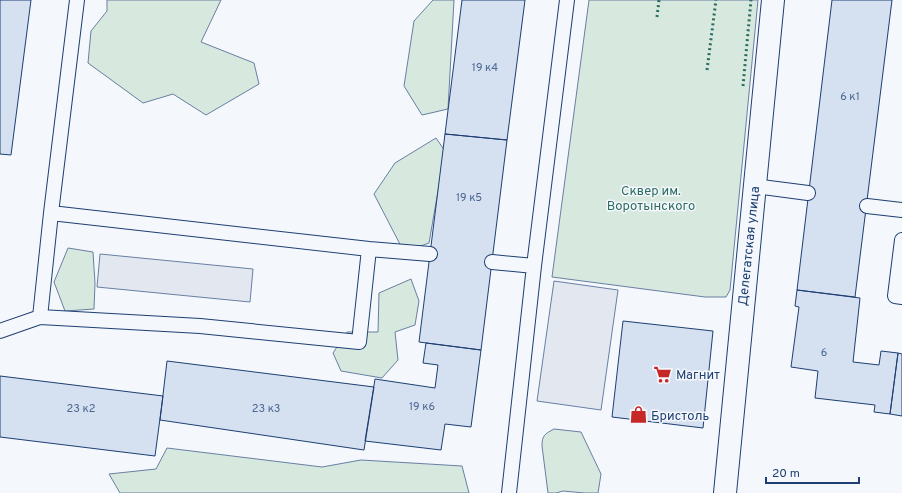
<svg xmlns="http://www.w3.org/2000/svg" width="902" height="493" viewBox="0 0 902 493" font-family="Overpass,sans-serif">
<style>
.green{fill:#d7e8df;stroke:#687fa3}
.parking{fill:#e3e8f0;stroke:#687fa3}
.building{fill:#d5e0f0;stroke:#1d3f73}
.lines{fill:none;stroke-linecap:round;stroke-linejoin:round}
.service-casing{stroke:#1d3f73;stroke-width:16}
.minor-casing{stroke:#1d3f73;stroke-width:24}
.service{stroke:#f4f7fb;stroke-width:14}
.minor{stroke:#f4f7fb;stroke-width:22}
.hedge{stroke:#2c6c60;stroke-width:3;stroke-dasharray:2 3;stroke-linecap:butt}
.labels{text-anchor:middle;stroke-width:3;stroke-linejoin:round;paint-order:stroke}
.number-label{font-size:11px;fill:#4b6792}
.park-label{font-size:13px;fill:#2c6c60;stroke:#f4f7fb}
.street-label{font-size:13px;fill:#1d3f73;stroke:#f4f7fb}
.poi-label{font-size:13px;fill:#1d3f73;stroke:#f4f7fb;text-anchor:start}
</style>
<rect width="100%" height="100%" fill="#f4f7fb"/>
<path class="green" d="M107,0h114l-20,42 53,21 5,21 -53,31 -33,-21 -30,9 -55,-40 3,-32 16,-20z
M433,0h21l-6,109 -26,6 -18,-29 10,-65z
M589,0h169l-28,290 -4,7h-21l-153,-20z
M436,138l9,13 -16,92 -25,9 -30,-58 21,-31z
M68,248l25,4 2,31 -1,26 -29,2 -11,-29z
M411,279l8,22 -4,24 -20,7 3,28 -16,18 -41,-7 -8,-18 14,-21h31l1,-39z
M554,429l27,3 20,42 -3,19h-13l-22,-2 -7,2h-8l-6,-47c0,-11 3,-12 12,-17z
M167,448l155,19 39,-7 101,6 7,27h-349l-11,-19 47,-5z"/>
<path class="parking" d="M100,254l153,15 -3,33 -153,-15z
M554,281l64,9 -17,120 -64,-9z"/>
<path class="building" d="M0,0h31l-20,155 -11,-1z
M462,0h63l-18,140 -62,-6z
M832,0h60l-37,297 -58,-7z
M445,134l62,6 -26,210 -62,-8z
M797,290l63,8 -7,64 26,3 2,-14 17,2 -8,61 -16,-2 1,-7 -60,-7 3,-27 -27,-4 8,-60 -4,-1z
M623,321l90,10 -10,97 -91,-11z
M426,343l55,7 -10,77 -26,-3 -4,26 -76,-9 10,-62 60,9 3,-23 -15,-2z
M898,353l4,1v62l-12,-2z
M167,361l207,26 -10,63 -204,-30z
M0,376l163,20 -8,60 -155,-19z"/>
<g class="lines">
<defs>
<path id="service" d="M754,186l54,7
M867,206l35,4
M902,240l-7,56 7,1
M369,249l61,5
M492,262l42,4
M40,317l11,-104
M0,331l40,-14 160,9 159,16 10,-93 -318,-36 26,-213
M509,493l25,-227 33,-266"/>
<path id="minor" d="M725,493l48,-493"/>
</defs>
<use href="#service" class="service-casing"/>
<use href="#minor" class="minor-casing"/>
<use href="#service" class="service"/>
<use href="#minor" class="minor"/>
<path class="hedge" d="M657,17l2,-17
M707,70l9,-70
M743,86l8,-86"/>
</g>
<defs>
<symbol id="supermarket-bare" viewBox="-9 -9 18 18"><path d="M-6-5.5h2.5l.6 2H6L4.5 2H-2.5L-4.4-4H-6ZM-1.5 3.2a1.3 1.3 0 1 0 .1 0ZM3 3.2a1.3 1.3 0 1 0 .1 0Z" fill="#c62828" stroke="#f4f7fb" stroke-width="2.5" paint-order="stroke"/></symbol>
<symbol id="shop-bare" viewBox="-9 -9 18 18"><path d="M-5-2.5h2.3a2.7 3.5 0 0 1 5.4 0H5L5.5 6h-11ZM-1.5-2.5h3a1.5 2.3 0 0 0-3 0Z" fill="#c62828" stroke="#f4f7fb" stroke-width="2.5" paint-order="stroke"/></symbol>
</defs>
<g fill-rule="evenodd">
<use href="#supermarket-bare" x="650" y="362" width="25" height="25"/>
<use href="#shop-bare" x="626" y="402" width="25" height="25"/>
</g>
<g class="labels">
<g class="number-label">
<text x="485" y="71">19 к4</text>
<text x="850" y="100">6 к1</text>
<text x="469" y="201">19 к5</text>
<text x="824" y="356">6</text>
<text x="422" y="410">19 к6</text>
<text x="81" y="412">23 к2</text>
<text x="266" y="412">23 к3</text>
</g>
<g class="park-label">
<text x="651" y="195">Сквер им.<tspan x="651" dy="15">Воротынского</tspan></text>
</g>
<g class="street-label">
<text transform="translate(748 246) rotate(-84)" y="5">Делегатская улица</text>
</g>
<g class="poi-label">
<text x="676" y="379">Магнит</text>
<text x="651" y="420">Бристоль</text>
</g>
</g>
<path d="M766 477v6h93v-6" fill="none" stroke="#1d3f73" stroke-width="2"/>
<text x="772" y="477" font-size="12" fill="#1d3f73" stroke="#f4f7fb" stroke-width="3" paint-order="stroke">20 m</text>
</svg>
